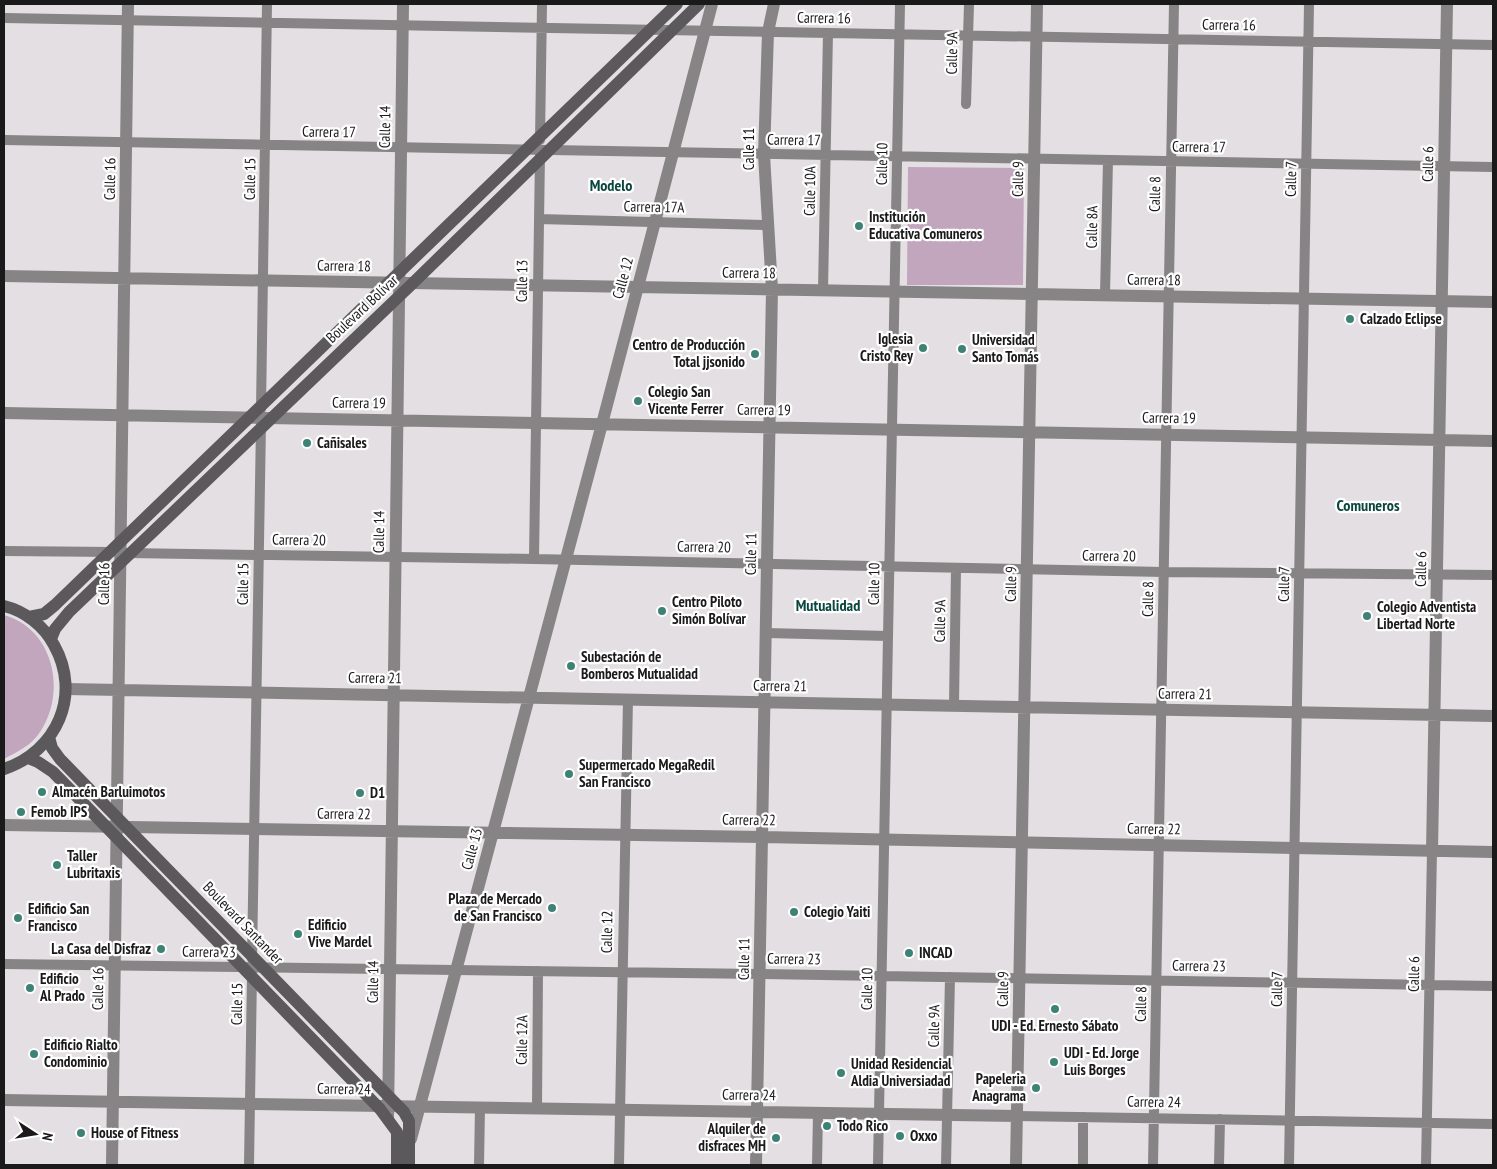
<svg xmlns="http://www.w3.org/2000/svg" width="1497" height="1169" viewBox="0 0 1497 1169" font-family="'PT Sans Narrow',sans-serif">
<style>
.green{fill:#c1a6be}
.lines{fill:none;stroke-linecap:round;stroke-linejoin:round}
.minor{stroke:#878486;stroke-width:10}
.tertiary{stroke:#878486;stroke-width:12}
.secondary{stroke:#5c595c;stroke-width:12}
.poi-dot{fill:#3e8276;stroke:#fff;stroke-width:2}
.labels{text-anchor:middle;stroke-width:4.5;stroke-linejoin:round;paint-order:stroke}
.street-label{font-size:15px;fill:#1b1a1b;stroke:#fff}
.poi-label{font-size:15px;font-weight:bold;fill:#1b1a1b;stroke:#fff;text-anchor:start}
.neighbourhood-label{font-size:16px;font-weight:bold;fill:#0a463e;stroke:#fff}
</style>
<rect width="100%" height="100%" fill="#e4dfe3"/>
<path class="green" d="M908,167l116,1 -1,117h-116z
M4,615c50,14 63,77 36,117 -8,13 -23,20 -36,27z"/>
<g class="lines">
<path class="minor" d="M4,18l1489,27
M966,104l3,-100
M4,140l1489,27
M540,140l2,-136
M539,219l229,6
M823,290l5,-257
M1105,295l3,-135
M261,409l6,-405
M4,551l109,1
M127,553l407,6 630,13 329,3
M534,559l6,-404
M766,633l122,3
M954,705l2,-137
M252,959l9,-535
M4,964l756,10 733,12
M537,1108l1,-137
M1017,1116l476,8
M249,1165l3,-191
M479,1165l1,-58
M619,1165l9,-466
M817,1165l1,-52
M878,1165l22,-1161
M946,1165l4,-188
M1083,1165v-48
M1153,1165l21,-1161
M1219,1165l1,-46
M1289,1165l20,-1161
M1426,1165l6,-314"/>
<path class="tertiary" d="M4,276l1489,26
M4,413l1489,28
M66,689l1427,27
M4,825l758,12 731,15
M1432,851l15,-847
M4,1100l1013,16
M388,1119l15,-1115
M411,1139l191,-715 110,-420
M112,1165l16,-1161
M756,1165l16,-876 -8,-134 4,-123 6,-28
M1016,1165l21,-1161"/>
<path class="secondary" d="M4,606c21,5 40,20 50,39 28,50 3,106 -50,124
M29,617l15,-3 11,-9 622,-601
M51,639l4,-10 14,-17 344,-329 286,-279
M49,737l3,11 8,11 344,353 5,9v44
M28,758l10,4 15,10 327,337 17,23v33"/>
</g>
<g class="poi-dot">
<circle cx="859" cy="226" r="5"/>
<circle cx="1350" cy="319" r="5"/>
<circle cx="923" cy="348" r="5"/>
<circle cx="962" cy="349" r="5"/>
<circle cx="755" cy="354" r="5"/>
<circle cx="638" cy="401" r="5"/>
<circle cx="307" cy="443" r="5"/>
<circle cx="662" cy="611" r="5"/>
<circle cx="1367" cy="616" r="5"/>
<circle cx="571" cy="666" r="5"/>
<circle cx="569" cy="774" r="5"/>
<circle cx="42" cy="792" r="5"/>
<circle cx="360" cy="793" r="5"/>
<circle cx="21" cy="812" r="5"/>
<circle cx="57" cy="865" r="5"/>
<circle cx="552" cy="908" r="5"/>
<circle cx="794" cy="912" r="5"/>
<circle cx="18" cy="918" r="5"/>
<circle cx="298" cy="934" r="5"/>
<circle cx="161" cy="949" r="5"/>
<circle cx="909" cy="953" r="5"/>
<circle cx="30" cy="988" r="5"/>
<circle cx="1055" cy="1009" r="5"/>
<circle cx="34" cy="1054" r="5"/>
<circle cx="1054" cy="1062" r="5"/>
<circle cx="841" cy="1073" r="5"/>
<circle cx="1036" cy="1088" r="5"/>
<circle cx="827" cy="1126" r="5"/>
<circle cx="81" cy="1133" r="5"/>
<circle cx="900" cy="1136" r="5"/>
<circle cx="776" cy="1138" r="5"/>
</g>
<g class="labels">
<g class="street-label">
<text transform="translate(824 18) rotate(1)" y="5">Carrera 16</text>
<text transform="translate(1229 25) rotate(1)" y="5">Carrera 16</text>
<text transform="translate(952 53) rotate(-89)" y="5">Calle 9A</text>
<text transform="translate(385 127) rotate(-89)" y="5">Calle 14</text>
<text transform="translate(329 132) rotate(1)" y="5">Carrera 17</text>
<text transform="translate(794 140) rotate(1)" y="5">Carrera 17</text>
<text transform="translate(1199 147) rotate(1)" y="5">Carrera 17</text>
<text transform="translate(749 149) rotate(-90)" y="5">Calle 11</text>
<text transform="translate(882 164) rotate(-89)" y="5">Calle 10</text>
<text transform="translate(1428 164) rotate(-89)" y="5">Calle 6</text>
<text transform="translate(110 179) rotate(-89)" y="5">Calle 16</text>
<text transform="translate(250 179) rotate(-89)" y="5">Calle 15</text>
<text transform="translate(1018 179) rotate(-89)" y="5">Calle 9</text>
<text transform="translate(1291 179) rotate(-89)" y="5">Calle 7</text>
<text transform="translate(810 191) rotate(-89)" y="5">Calle 10A</text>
<text transform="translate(1155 194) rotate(-89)" y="5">Calle 8</text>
<text transform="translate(654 207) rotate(1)" y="5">Carrera 17A</text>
<text transform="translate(1092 227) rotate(-89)" y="5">Calle 8A</text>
<text transform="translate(344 266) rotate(1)" y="5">Carrera 18</text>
<text transform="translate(749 273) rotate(1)" y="5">Carrera 18</text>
<text transform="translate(623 278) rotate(-75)" y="5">Calle 12</text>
<text transform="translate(1154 280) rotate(1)" y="5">Carrera 18</text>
<text transform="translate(522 281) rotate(-89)" y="5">Calle 13</text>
<text transform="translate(362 309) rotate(-43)" y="5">Boulevard Bolívar</text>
<text transform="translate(359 403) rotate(1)" y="5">Carrera 19</text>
<text transform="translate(764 410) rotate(1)" y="5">Carrera 19</text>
<text transform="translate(1169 418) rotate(1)" y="5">Carrera 19</text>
<text transform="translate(379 532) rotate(-89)" y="5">Calle 14</text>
<text transform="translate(299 540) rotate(1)" y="5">Carrera 20</text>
<text transform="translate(704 547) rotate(1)" y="5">Carrera 20</text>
<text transform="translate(751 554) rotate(-89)" y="5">Calle 11</text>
<text transform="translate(1109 556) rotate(1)" y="5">Carrera 20</text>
<text transform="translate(1421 569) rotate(-89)" y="5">Calle 6</text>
<text transform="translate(104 584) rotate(-89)" y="5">Calle 16</text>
<text transform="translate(243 584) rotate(-89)" y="5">Calle 15</text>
<text transform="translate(874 584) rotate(-89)" y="5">Calle 10</text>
<text transform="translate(1011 584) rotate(-89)" y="5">Calle 9</text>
<text transform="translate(1284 584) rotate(-89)" y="5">Calle 7</text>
<text transform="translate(1148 599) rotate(-89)" y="5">Calle 8</text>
<text transform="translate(940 621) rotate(-89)" y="5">Calle 9A</text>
<text transform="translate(375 678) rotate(1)" y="5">Carrera 21</text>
<text transform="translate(780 686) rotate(1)" y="5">Carrera 21</text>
<text transform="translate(1185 694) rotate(1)" y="5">Carrera 21</text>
<text transform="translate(344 814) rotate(1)" y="5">Carrera 22</text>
<text transform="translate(749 820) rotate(1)" y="5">Carrera 22</text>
<text transform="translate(1154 829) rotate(1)" y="5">Carrera 22</text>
<text transform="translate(472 849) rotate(-75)" y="5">Calle 13</text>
<text transform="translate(243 923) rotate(46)" y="5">Boulevard Santander</text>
<text transform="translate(607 932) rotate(-89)" y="5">Calle 12</text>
<text transform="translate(209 952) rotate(1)" y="5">Carrera 23</text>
<text transform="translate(744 959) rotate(-89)" y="5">Calle 11</text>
<text transform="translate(794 959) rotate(1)" y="5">Carrera 23</text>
<text transform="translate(1199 966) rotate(1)" y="5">Carrera 23</text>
<text transform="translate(1414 974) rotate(-89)" y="5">Calle 6</text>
<text transform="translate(373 982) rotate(-89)" y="5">Calle 14</text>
<text transform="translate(98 989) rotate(-89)" y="5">Calle 16</text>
<text transform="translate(867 989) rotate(-89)" y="5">Calle 10</text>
<text transform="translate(1003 989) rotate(-89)" y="5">Calle 9</text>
<text transform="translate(1277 989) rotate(-89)" y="5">Calle 7</text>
<text transform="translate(237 1004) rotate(-89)" y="5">Calle 15</text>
<text transform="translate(1141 1004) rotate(-89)" y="5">Calle 8</text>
<text transform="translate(934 1026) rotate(-89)" y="5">Calle 9A</text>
<text transform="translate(522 1040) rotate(-89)" y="5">Calle 12A</text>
<text transform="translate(344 1089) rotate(1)" y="5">Carrera 24</text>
<text transform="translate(749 1095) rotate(1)" y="5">Carrera 24</text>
<text transform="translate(1154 1102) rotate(1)" y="5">Carrera 24</text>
</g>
<g class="poi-label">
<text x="869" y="222">Institución<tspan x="869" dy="17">Educativa Comuneros</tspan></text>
<text x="1360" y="324">Calzado Eclipse</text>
<text x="913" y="344" text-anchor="end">Iglesia<tspan x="913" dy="17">Cristo Rey</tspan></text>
<text x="972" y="345">Universidad<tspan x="972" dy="17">Santo Tomás</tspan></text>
<text x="745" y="350" text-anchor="end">Centro de Producción<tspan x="745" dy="17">Total jjsonido</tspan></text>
<text x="648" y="397">Colegio San<tspan x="648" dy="17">Vicente Ferrer</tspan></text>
<text x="317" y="448">Cañisales</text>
<text x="672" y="607">Centro Piloto<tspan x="672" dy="17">Simón Bolívar</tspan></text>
<text x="1377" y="612">Colegio Adventista<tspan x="1377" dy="17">Libertad Norte</tspan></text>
<text x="581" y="662">Subestación de<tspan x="581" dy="17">Bomberos Mutualidad</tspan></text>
<text x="579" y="770">Supermercado MegaRedil<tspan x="579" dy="17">San Francisco</tspan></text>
<text x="52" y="797">Almacén Barluimotos</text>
<text x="370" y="798">D1</text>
<text x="31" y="817">Femob IPS</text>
<text x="67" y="861">Taller<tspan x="67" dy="17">Lubritaxis</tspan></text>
<text x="542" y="904" text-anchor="end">Plaza de Mercado<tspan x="542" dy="17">de San Francisco</tspan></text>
<text x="28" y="914">Edificio San<tspan x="28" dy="17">Francisco</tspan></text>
<text x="804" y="917">Colegio Yaiti</text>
<text x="308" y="930">Edificio<tspan x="308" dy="17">Vive Mardel</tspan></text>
<text x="151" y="954" text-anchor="end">La Casa del Disfraz</text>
<text x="919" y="958">INCAD</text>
<text x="40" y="984">Edificio<tspan x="40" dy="17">Al Prado</tspan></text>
<text x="1055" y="1031" text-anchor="middle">UDI - Ed. Ernesto Sábato</text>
<text x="44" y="1050">Edificio Rialto<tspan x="44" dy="17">Condominio</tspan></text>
<text x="1064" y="1058">UDI - Ed. Jorge<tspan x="1064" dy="17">Luis Borges</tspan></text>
<text x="851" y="1069">Unidad Residencial<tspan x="851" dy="17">Aldia Universiadad</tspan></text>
<text x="1026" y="1084" text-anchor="end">Papeleria<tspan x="1026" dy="17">Anagrama</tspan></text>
<text x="837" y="1131">Todo Rico</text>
<text x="766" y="1134" text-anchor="end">Alquiler de<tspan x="766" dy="17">disfraces MH</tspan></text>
<text x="91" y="1138">House of Fitness</text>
<text x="910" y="1141">Oxxo</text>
</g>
<g class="neighbourhood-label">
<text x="611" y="191">Modelo</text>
<text x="1368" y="511">Comuneros</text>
<text x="828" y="611">Mutualidad</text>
</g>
</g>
<rect width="1497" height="1169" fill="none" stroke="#1b1a1b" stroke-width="10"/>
<g transform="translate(35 1134) rotate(102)" stroke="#ffffff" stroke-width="4" paint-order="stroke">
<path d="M0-4L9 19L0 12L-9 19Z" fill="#1b1a1b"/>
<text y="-8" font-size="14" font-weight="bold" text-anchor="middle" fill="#1b1a1b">N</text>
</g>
</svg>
